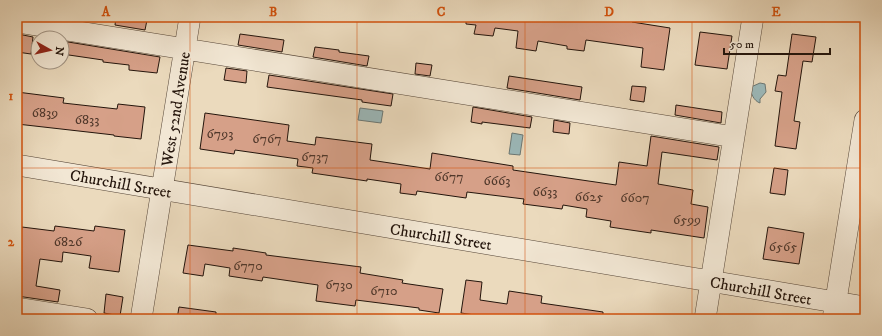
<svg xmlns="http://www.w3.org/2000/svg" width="882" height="336" font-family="'IM FELL DW Pica',serif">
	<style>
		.water { fill: #9bb8b9; stroke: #6b7774 }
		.building { fill: #d6a088; stroke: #24150c }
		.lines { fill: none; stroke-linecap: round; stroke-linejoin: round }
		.minor-casing { stroke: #564638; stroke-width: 22 }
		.minor { stroke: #f2e7d4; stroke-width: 21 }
		.grid { fill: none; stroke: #d4520c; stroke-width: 1; stroke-opacity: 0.55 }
		.labels { text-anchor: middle; stroke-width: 4; stroke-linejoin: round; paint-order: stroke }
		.number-label { font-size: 14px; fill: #50382b }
		.street-label { font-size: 16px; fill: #24150c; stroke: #f2e7d4 }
		.neatline { fill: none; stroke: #d4520c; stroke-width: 1.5 }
		.grid-label { font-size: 13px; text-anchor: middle; font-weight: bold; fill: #d4520c }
	</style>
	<rect width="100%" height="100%" fill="#ebdabd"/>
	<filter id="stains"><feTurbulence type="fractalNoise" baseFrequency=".005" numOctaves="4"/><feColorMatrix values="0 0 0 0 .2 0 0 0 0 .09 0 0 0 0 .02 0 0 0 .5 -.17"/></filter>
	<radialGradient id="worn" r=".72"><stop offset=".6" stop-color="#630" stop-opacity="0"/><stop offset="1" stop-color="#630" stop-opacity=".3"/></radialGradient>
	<path class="water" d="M760,83L765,84L766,92L760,99V103C754,101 750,93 751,87Z
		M360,108L383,111L381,123L358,120Z
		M512,133L523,135L520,155L509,154Z"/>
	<path class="building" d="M116,17L147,20L145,30L115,25Z
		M466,17H612L632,20V22L670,28L664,70L641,67L643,48L586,40L584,51L567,49V46L538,41L536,51L516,48L518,31L495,28L493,36L474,34L476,25L466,24Z
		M700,32L732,36L727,69L695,65Z
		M18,34L33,37L31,54L17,52Z
		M240,34L284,40L282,52L238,45Z
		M792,34L816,37L812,62L803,61L794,121L800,122L796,149L775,146L782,92L775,91L778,75L786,76Z
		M62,41L160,57L157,73L129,70V65L103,62V60L62,54Z
		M315,47L339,50V52L369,56L367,66L313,57Z
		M416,63L432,65L430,76L415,74Z
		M226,68L247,71L246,83L224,80Z
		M269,75L393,94L391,106L362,102V100L267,87Z
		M509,76L582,87L580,100L507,88Z
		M632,86L646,87L644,102L630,100Z
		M17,92L64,98L63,103L117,109L118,104L145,107L141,139L114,136V135L17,124Z
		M676,105L722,112L721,123L675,115Z
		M473,107L532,117L530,128L482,122V124L471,122Z
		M205,113L289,125L287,141L315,145L316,137L372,144L370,160L430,169L432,153L513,166V170L616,185L619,162L647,166L651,136L719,147L717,160L662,152L658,184L693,190L691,204L708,207L704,238L651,230V233L610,227L611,221L586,217L587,209L563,205L562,209L523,204L524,199L467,192L466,198L417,191L416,195L400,193L401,184L367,179V181L312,173L313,168L297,166L298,159L235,150L234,154L200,149Z
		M554,120L570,123L569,134L553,132Z
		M774,168L788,170L785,195L770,193Z
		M55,226L94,231L95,226L125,230L119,272L89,268L91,256L63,252L62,262L40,259L36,286L60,290L58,302L17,296V260L22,227L54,231Z
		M768,227L804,233L799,264L763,259Z
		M188,245L233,251V248L266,253V255L361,267L360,273L403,280L402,283L443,289L439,313L419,310V308L356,300L355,306L316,301L318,285L263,277L262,281L229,276L230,268L205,264L203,276L183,273Z
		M466,280L482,282L480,300L507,304L509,291L542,296L541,303L603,312V319H502L461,313Z
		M106,294L123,297L120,316L104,313Z
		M179,307L216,312V319H177Z"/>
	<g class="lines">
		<g class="minor-casing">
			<path id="minor" d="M17,22L734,137
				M17,165L865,307
				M17,308L87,319
				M141,319L190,17
				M705,319L753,17
				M833,319L865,120"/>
		</g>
		<use href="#minor" class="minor"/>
	</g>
	<path class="grid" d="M190,17V319M357,17V319M525,17V319M692,17V319M17,168H865"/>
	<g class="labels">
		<g class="number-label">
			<text x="45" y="117">6839</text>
			<text x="87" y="124">6833</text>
			<text x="220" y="138">6793</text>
			<text x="267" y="143">6767</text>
			<text x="315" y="161">6737</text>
			<text x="449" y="181">6677</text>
			<text x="497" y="185">6663</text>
			<text x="545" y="196">6633</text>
			<text x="589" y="201">6625</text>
			<text x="635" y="202">6607</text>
			<text x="687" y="224">6599</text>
			<text x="68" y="246">6826</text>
			<text x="783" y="251">6565</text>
			<text x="248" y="270">6770</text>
			<text x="339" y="289">6730</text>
			<text x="384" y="295">6710</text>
		</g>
		<g class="street-label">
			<text transform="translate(175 109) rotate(-81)" y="6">West 52nd Avenue</text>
			<text transform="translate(121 183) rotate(10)" y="6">Churchill Street</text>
			<text transform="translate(441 236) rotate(9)" y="6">Churchill Street</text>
			<text transform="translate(761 290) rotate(10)" y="6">Churchill Street</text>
		</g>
	</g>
	<rect width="882" height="336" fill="none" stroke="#ebdabd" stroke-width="44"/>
	<g transform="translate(50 50) rotate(98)"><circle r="19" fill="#f2e7d4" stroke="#a09384"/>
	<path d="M0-3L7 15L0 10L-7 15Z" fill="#8f2418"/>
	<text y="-6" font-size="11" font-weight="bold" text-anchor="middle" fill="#24150c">N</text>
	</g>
	<path d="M724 48v6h106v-6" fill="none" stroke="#24150c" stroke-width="2"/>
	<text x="730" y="48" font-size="12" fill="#24150c" stroke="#f2e7d4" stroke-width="3" paint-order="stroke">50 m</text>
	<rect x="22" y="22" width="838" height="292" class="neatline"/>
	<g class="grid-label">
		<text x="106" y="16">A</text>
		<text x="273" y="16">B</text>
		<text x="441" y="16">C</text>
		<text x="609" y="16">D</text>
		<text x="776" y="16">E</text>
		<text x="11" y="100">1</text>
		<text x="11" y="246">2</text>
	</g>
	<rect width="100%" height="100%" filter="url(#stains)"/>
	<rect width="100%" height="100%" fill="url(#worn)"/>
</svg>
